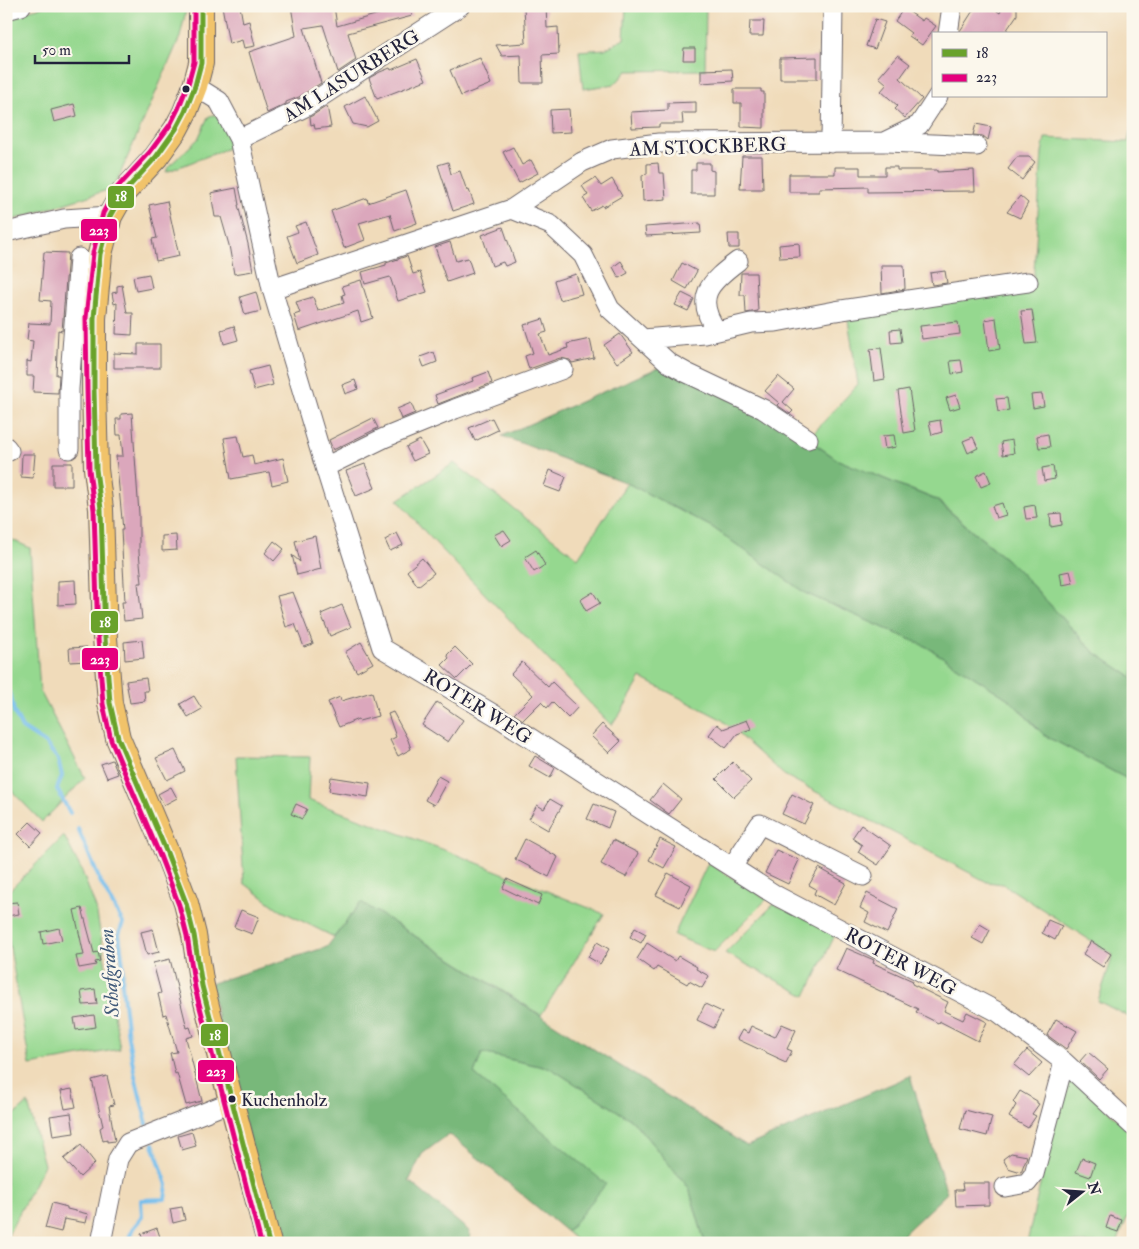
<svg xmlns="http://www.w3.org/2000/svg" width="1139" height="1249" font-family="'IM FELL Double Pica',serif">
	<style>
		.green { fill: #95d88f; stroke: #5c7d65 }
		.forest { fill: #78b87a; stroke: #4d6d5a }
		.lines { fill: none; stroke-linecap: round; stroke-linejoin: round }
		.stream { stroke: #75beed; stroke-width: 4 }
		.building { fill: #dba7bc }
		.minor-casing { stroke: #6a6367; stroke-width: 21 }
		.major-casing { stroke: #6a6367; stroke-width: 26 }
		.minor { stroke: #fff; stroke-width: 19 }
		.major { stroke: #f1c36a; stroke-width: 24 }
		.bus-1-casing { stroke: #fbf7ec; stroke-width: 9 }
		.bus-2-casing { stroke: #fbf7ec; stroke-width: 9 }
		.bus-1 { stroke: #69a22b; stroke-width: 5 }
		.bus-2 { stroke: #e5007d; stroke-width: 5 }
		.bus-dot { fill: #22223b; stroke: #fbf7ec; stroke-width: 2 }
		.labels { text-anchor: middle; stroke-width: 5; stroke-linejoin: round; paint-order: stroke }
		.bus-label { font-size: 18px; fill: #22223b; stroke: #fbf7ec; text-anchor: start }
		.street-label { font-size: 19px; fill: #22223b; stroke: #fbf7ec }
		.water-label { font-size: 20px; font-style: italic; fill: #3f5979; stroke: #fbf7ec }
		.line-badge { stroke: #fbf7ec; stroke-width: 2 }
		.badge-label { font-size: 14px; text-anchor: middle; font-weight: bold; fill: #fff }
	</style>
	<rect width="100%" height="100%" fill="#fbf7ec"/>
	<filter id="ink" filterUnits="userSpaceOnUse"><feTurbulence type="fractalNoise" baseFrequency=".02" numOctaves="2"/><feDisplacementMap in="SourceGraphic" scale="10" xChannelSelector="R" yChannelSelector="G"/><feConvolveMatrix kernelMatrix="1 2 1 2 8 2 1 2 1" color-interpolation-filters="sRGB"/></filter>
	<filter id="wash" filterUnits="userSpaceOnUse"><feTurbulence type="fractalNoise" baseFrequency=".0096" numOctaves="4" result="noise"/><feDisplacementMap in="SourceGraphic" scale="20" xChannelSelector="R" yChannelSelector="G"/><feGaussianBlur stdDeviation="1.12" result="paint"/><feColorMatrix in="noise" values="0 0 0 0 0 0 0 0 0 0 0 0 0 0 0 0 0 1.4 0 .05"/><feComposite in="paint" operator="in"/></filter>
	<g filter="url(#wash)">
		<rect width="100%" height="100%" fill="#f0dbba"/>
		<path class="green" d="M46,6H187L180,37L114,188L6,222V16Z
			M626,6H706L705,70L627,71L615,84L583,89L579,51L605,49L624,39Z
			M212,115H217L234,146L166,172L168,167L198,139L208,117Z
			M1133,120V678L1094,652L1015,567L937,500L838,460L808,439L858,384L847,313L1033,286L1042,153L1045,138L1128,142Z
			M454,463L578,558L627,483L712,527L805,593L927,647L1010,700L1044,735L1133,782V1019L1098,1001L1113,955L1003,884L987,882L784,775L721,719L641,678L620,714L611,725L427,534L398,500Z
			M6,537L30,548L40,691L85,778L42,822L6,785Z
			M236,756L310,757L308,800L450,852L604,914L541,1015L361,902L334,937L280,910L244,883Z
			M64,836L81,869L96,908L120,1049L30,1065L6,925V896L8,892Z
			M708,863L767,899L714,952L674,935Z
			M774,904L836,933L806,996L725,953Z
			M482,1053L552,1069L633,1121L689,1188L705,1243H580L567,1232L605,1184L474,1074Z
			M1065,1072L1133,1133V1203L1117,1243H1027Z
			M28,1103L44,1165L6,1239V1122Z"/>
		<path class="forest" d="M669,363L763,409L838,460L936,500L1015,567L1094,652L1133,678V782L1044,735L1010,700L927,647L805,593L712,527L627,483L502,436Z
			M361,902L747,1146L910,1076L947,1193L894,1243H705L689,1188L633,1121L552,1069L482,1053L474,1074L606,1184L567,1232L449,1134L422,1154L409,1181L469,1231L471,1243H276L209,984L327,947Z"/>
		<g class="lines">
			<path class="stream" d="M6,688L11,697L14,712L22,728L45,743L58,759L62,776L57,789L70,813
				M78,829L101,883L123,923L119,934L123,965L122,984L128,1037L135,1076L147,1124
				M127,1243L133,1228L142,1217L141,1200L165,1199L167,1185L153,1144"/>
		</g>
		<g id="blocks">
			<path class="building" d="M222,6H240L243,23L249,21L255,46L244,48L242,40L229,44Z
				M291,6H334L337,26L406,6H410L412,16L348,33L356,60L338,72L323,25L304,28L321,83L299,97L286,102V104L267,113L249,52L296,36Z
				M546,6L547,28L558,27L559,54L542,55L543,83H522L521,55L502,56L496,45L526,43L524,7Z
				M976,6H990L1000,13L1003,6H1013L1017,9V15L1004,34H959L960,31Z
				M904,8L922,21L924,18L936,26L922,45L909,36L911,33L895,21Z
				M875,19L885,22L875,49L866,46Z
				M750,21H764L763,36H749Z
				M684,48H695V60H683Z
				M898,55L910,64L900,78L922,99L905,118L895,109L898,106L881,91L887,84L879,77Z
				M817,57V79H780V58Z
				M480,58L491,84L461,96L450,70Z
				M417,59L426,80L377,99L369,78L380,72L390,68L391,70Z
				M732,69L733,81L701,83V70Z
				M734,89H761V92H764V128L741,127V103H734Z
				M365,96L378,121L367,127L353,124L345,107Z
				M696,102V113H682L683,124H659V127L632,128L631,112L668,110V103Z
				M74,104L77,116L54,122L51,110Z
				M327,106L331,127L315,129L314,124L311,125L310,117Z
				M569,109L571,132L551,133L550,110Z
				M976,124L991,127L988,140L983,136L973,135Z
				M513,147L522,165L531,160L538,173L519,183L503,152Z
				M742,156H762L763,189H740Z
				M1017,157H1029L1035,162L1022,180L1008,169Z
				M448,162L451,174L460,171L467,191L469,190L474,204L453,211L438,165Z
				M658,163L659,173H664L666,199L643,201L642,175L647,174V164Z
				M696,163H710V170L714,171V194H691V170H696Z
				M835,167H860V175H885V167H897V170H937V172L974,170L975,191L868,192V187L819,188V192H789V174H835Z
				M595,178L601,186L612,179L622,196L603,207L602,205L591,211L583,198L588,195L582,186Z
				M236,188L239,205H238L248,244L253,271L234,274L229,245L221,217H215L211,193Z
				M406,190L417,223L395,231L390,214L359,223L365,240L344,248L331,211L367,198L368,203Z
				M1020,196L1028,203L1020,218L1007,212Z
				M167,201L179,256L156,261L152,239L157,238L149,205Z
				M306,222L318,255L297,263L287,236L298,232L295,226Z
				M700,223L701,233L646,236L645,227Z
				M503,227L515,262L505,266L503,262L492,266L482,235Z
				M728,234H739V248H729Z
				M450,242L456,261L468,258L473,273L447,282L435,247Z
				M799,243L800,257L780,258L779,245Z
				M44,252L68,253L62,331L58,330L56,375H59L58,393L33,392L34,376H27V361L31,362L33,341L27,340L29,323L50,324L51,301L40,300Z
				M407,256L413,274L420,272L427,292L398,301L390,277L365,284L362,272L386,265V263Z
				M621,261L628,273L619,278L613,267Z
				M682,263L697,271L687,289L673,281Z
				M881,265H904L905,289L882,293Z
				M945,271L947,283L932,285L930,273Z
				M741,273H756L758,311L746,313L745,295H740Z
				M149,274L152,288L136,291L133,277Z
				M576,274L582,294L560,300L554,281Z
				M361,280L373,318L361,322L358,311L299,331L294,315L300,313L296,302L313,297L318,311L344,303L342,295L345,294L342,286Z
				M122,285L127,313H133L132,335L116,334L117,303L114,304L112,293L117,292V286Z
				M256,292L261,311L245,315L240,297Z
				M682,293L694,299L688,311L675,305Z
				M1032,310L1037,343L1026,344L1021,311Z
				M996,318L1000,349L989,351L985,320Z
				M543,319L547,332L540,334L548,355L568,348L567,344L590,339L594,358L572,363L570,360L560,358L529,369L525,356L533,353L524,325Z
				M958,322L960,334L922,339L920,326Z
				M234,326L238,340L224,344L221,330Z
				M900,329L902,342L891,343L890,330Z
				M620,334L633,352L617,363L604,345Z
				M138,344H160V368H114V353L138,354Z
				M881,348L885,379L874,381L870,349Z
				M434,352L437,362L424,367L420,357Z
				M961,360L963,372L952,374L950,361Z
				M268,366L273,385L254,390L249,371Z
				M488,372L492,383L438,404L435,395L473,381L472,378Z
				M778,376L794,389L783,402L793,411L790,414L777,405L779,403L765,391Z
				M355,380L358,389L345,394L342,385Z
				M909,389L915,431L904,433L898,391Z
				M1042,394L1044,406L1033,408L1031,395Z
				M956,395L960,407L950,410L946,398Z
				M1007,398L1009,410L998,412L996,399Z
				M411,403L415,413L401,419L397,409Z
				M132,413L139,514V552L142,583H138L142,619L124,621L122,602H125L121,530H123L116,456H123L121,435H117L116,419H121V414Z
				M373,418L378,428L333,450L329,440Z
				M492,418L498,430L475,441L469,428Z
				M940,420L942,432L932,435L929,422Z
				M1048,434L1050,447L1039,448L1037,436Z
				M894,435L896,447L885,449L883,436Z
				M238,436L243,457L252,455L254,465L283,458L288,481L272,485L269,472L231,479L224,438Z
				M973,437L978,448L968,453L963,441Z
				M420,440L428,454L413,461L406,447Z
				M1012,440L1014,453L1003,455L1001,442Z
				M22,454H35L33,478L21,477Z
				M53,463H72V486H53Z
				M365,464L375,488L356,496L346,471Z
				M1053,466L1055,479L1044,481L1042,468Z
				M550,470L566,477L560,492L544,486Z
				M986,471L991,483L981,487L976,476Z
				M1002,503L1006,515L996,518L992,506Z
				M1035,505L1037,518L1026,519L1024,507Z
				M1061,513L1062,525L1051,527L1050,514Z
				M504,530L511,540L501,546L494,535Z
				M397,533L403,545L390,551L385,540Z
				M176,535L177,550L162,551V536Z
				M315,536L321,569L297,575L292,555L300,562L295,541Z
				M274,541L284,549L274,561L265,553Z
				M536,550L545,565L534,572L525,557Z
				M422,558L434,573L418,586L407,571Z
				M1070,571L1073,583L1062,585L1060,573Z
				M75,580L76,604L58,605V581Z
				M293,592L313,644L304,647L295,624L286,627L277,596Z
				M593,592L600,603L586,611L580,600Z
				M342,605L351,627L330,636L321,614Z
				M142,640L144,658L125,660L124,642Z
				M361,642L373,663L357,672L345,652Z
				M87,647V661L70,662L69,648Z
				M455,647L472,664L457,679L442,665L449,658L447,655Z
				M522,662L548,687L552,682L578,707L568,718L552,702L547,708L541,702L523,720L514,714L533,695L511,674Z
				M146,678L148,691H144L145,701L130,703L126,681Z
				M372,692L378,716L359,721L358,719L339,727L328,702L340,697L341,701Z
				M194,696L202,709L188,717L180,704Z
				M437,702L463,720L448,742L422,725Z
				M393,712L408,740L411,749L398,756L390,740L396,737L388,714Z
				M747,720L751,729L737,734L726,748L709,735L717,724L723,729Z
				M602,724L621,741L609,753L591,736Z
				M175,750L185,771L167,780L156,758Z
				M535,756L555,768L550,778L529,766Z
				M112,760L118,774L107,778L101,764Z
				M733,762L751,781L734,797L716,779Z
				M438,776L447,781L434,805L425,800Z
				M331,777L370,783L368,797L329,791Z
				M663,784L681,799L669,814L650,800Z
				M171,787L177,798L164,805L158,794Z
				M792,794L814,805L804,824L782,814Z
				M550,799L562,806L548,830L529,819L537,805L544,809Z
				M296,804L307,809L302,819L291,814Z
				M594,804L614,812L608,828L587,819Z
				M30,822L42,833L30,846L18,834Z
				M861,825L891,846L878,865L858,852L862,845L852,838Z
				M525,839L558,857L549,877L515,859Z
				M660,839L676,847L664,868L649,860Z
				M613,840L638,853L626,877L601,864Z
				M776,850L799,860L788,884L765,873Z
				M819,868L846,883L834,905L814,894L816,889L809,885Z
				M668,873L691,885L680,907L656,895Z
				M507,879L542,895L538,905L503,888Z
				M867,893L898,909L887,933L865,922L869,913L860,908Z
				M17,902L19,914L7,916L6,903Z
				M82,908L94,953L98,952L100,961L95,962L96,965L79,968L76,956L84,955L74,910Z
				M241,910L259,917L252,934L234,927Z
				M1048,920L1062,926L1055,940L1042,933Z
				M980,924L990,930L983,944L972,938Z
				M59,928L62,940L43,944L41,932Z
				M635,928L646,934L641,943L630,937Z
				M153,929L159,952L147,955L141,932Z
				M1091,941L1111,954L1103,967L1083,954Z
				M597,942L609,949L600,964L588,957Z
				M647,943L675,961L678,956L697,967L696,969L709,976L702,988L689,981L687,984L657,967L654,971L637,959Z
				M846,948L874,960L873,963L913,981L912,984L948,1002L944,1011L963,1020L967,1012L987,1022L978,1041L939,1021L938,1023L916,1012L918,1009L836,970Z
				M170,959L187,1028L190,1027L193,1036L186,1038L202,1101L186,1105L177,1073L175,1074L170,1053L177,1052L166,1014L163,1015L158,994L161,993L153,963Z
				M95,989L97,1004L83,1005L81,991Z
				M705,1004L722,1012L714,1028L697,1020Z
				M94,1015L96,1027L76,1030L74,1018Z
				M1056,1019L1077,1031L1066,1049L1047,1035Z
				M782,1024L796,1030L787,1049L792,1051L786,1063L777,1059L778,1058L737,1039L742,1030L748,1033L751,1026L775,1037Z
				M1027,1050L1042,1063L1029,1077L1014,1065Z
				M1088,1052L1108,1069L1099,1079L1080,1061Z
				M107,1076L114,1105L109,1106L115,1141L107,1142V1140L103,1141L100,1128L103,1126L92,1080Z
				M72,1089L76,1107L65,1109L61,1091Z
				M1020,1091L1037,1101V1103L1039,1104L1032,1114L1036,1116L1028,1128L1009,1117L1016,1105L1013,1102Z
				M965,1110L992,1117L987,1136L960,1129Z
				M71,1113L74,1133L53,1136L50,1116Z
				M192,1132L196,1146L182,1150L178,1136Z
				M81,1145L95,1163L80,1177L64,1159Z
				M1011,1153L1027,1156L1021,1172L1008,1168L1003,1159Z
				M1082,1158L1095,1163L1090,1177L1076,1172Z
				M962,1183H989V1205L956,1206L955,1190H963Z
				M52,1203L67,1207V1209L88,1214L86,1223L64,1219L61,1232L45,1228Z
				M182,1207L185,1220L173,1223L170,1209Z
				M1110,1216L1122,1220L1118,1232L1106,1228Z
				M157,1228L162,1243H144L141,1234Z"/>
		</g>
	</g>
	<g filter="url(#ink)">
		<use href="#blocks" fill-opacity="0" stroke="#6a6367" stroke-width="1"/>
		<g class="lines">
			<g class="minor-casing">
				<path id="minor" d="M6,10L21,6
					M948,34L952,6
					M195,86L219,101L239,139L272,289L325,467L382,648L498,717L595,780L777,896L998,1012L1064,1062L1133,1126
					M239,139L305,107L460,6
					M888,142L977,146
					M831,143L833,6
					M512,209L551,225L583,255L610,309L669,363L687,373L763,409L808,439
					M6,232L64,219L110,216
					M272,289L512,209L582,162L612,149L659,143L884,142L919,125L938,96
					M717,331C693,297 710,282 738,261
					M643,339L705,334L751,323L776,322L835,311L1028,282
					M6,447L9,451
					M69,449V389L79,258
					M325,467L384,438L455,409L563,369
					M732,867L760,824L863,876
					M1005,1187L1027,1183L1034,1174L1064,1062
					M101,1243L118,1159L128,1143L231,1102"/>
			</g>
			<g class="major-casing">
				<path id="major" d="M201,6V63L195,86L185,112L176,129L156,157L123,193L110,216L100,254L94,318V389L96,469L101,509L105,638L110,703L118,738L167,853L186,903L194,935L202,986L223,1070L269,1243"/>
			</g>
			<use href="#minor" class="minor"/>
			<use href="#major" class="major"/>
			<g class="bus-1-casing">
				<path id="bus-1" d="M201,6V63L195,86L185,112L176,129L156,157L123,193L110,216L100,254L94,318V389L96,469L101,509L105,638L110,703L118,738L167,853L186,903L194,935L202,986L269,1243"/>
			</g>
			<g class="bus-2-casing">
				<path id="bus-2" d="M194,6V62L188,84L178,109L170,125L150,152L116,189L103,213L93,253L86,318L87,389L89,469L94,510L98,639L103,704L111,740L160,856L179,905L187,936L195,988L261,1243"/>
			</g>
			<use href="#bus-1" class="bus-1"/>
			<use href="#bus-2" class="bus-2"/>
		</g>
	</g>
	<g class="bus-dot">
		<circle cx="186" cy="89" r="4.5"/>
		<circle cx="232" cy="1099" r="4.5"/>
	</g>
	<g class="labels">
		<g class="bus-label">
			<text x="241" y="1106">Kuchenholz</text>
		</g>
		<g class="street-label">
			<text transform="translate(351 75) rotate(-32)" y="7">AM LASURBERG</text>
			<text transform="translate(708 146) rotate(-2)" y="7">AM STOCKBERG</text>
			<text transform="translate(478 706) rotate(32)" y="7">ROTER WEG</text>
			<text transform="translate(901 961) rotate(28)" y="7">ROTER WEG</text>
		</g>
		<g class="water-label">
			<text transform="translate(109 973) rotate(-94)" y="7">Schafgraben</text>
		</g>
	</g>
	<g class="line-badge">
		<rect x="107" y="185" width="28" height="24" rx="5" fill="#69a22b"/>
		<rect x="80" y="218" width="38" height="24" rx="5" fill="#e5007d"/>
		<rect x="90" y="610" width="29" height="24" rx="5" fill="#69a22b"/>
		<rect x="81" y="647" width="38" height="24" rx="5" fill="#e5007d"/>
		<rect x="200" y="1023" width="29" height="24" rx="5" fill="#69a22b"/>
		<rect x="197" y="1059" width="38" height="24" rx="5" fill="#e5007d"/>
	</g>
	<g class="badge-label">
		<text x="121" y="201">18</text>
		<text x="99" y="235">223</text>
		<text x="105" y="627">18</text>
		<text x="100" y="664">223</text>
		<text x="215" y="1040">18</text>
		<text x="216" y="1076">223</text>
	</g>
	<rect width="1139" height="1249" fill="none" stroke="#fbf7ec" stroke-width="25"/>
	<rect x="932" y="32" width="175" height="65" fill="#fbf7ec" stroke="#a4a2a5"/>
	<rect x="942" y="49" width="25" height="8" fill="#69a22b" stroke="#a4a2a5"/>
	<text x="976" y="58" font-size="15" fill="#22223b">18</text>
	<rect x="942" y="74" width="25" height="8" fill="#e5007d" stroke="#a4a2a5"/>
	<text x="976" y="82" font-size="15" fill="#22223b">223</text>
	<g transform="translate(1082 1192) rotate(73)" stroke="#fbf7ec" stroke-width="4" paint-order="stroke">
	<path d="M0-4L9 19L0 12L-9 19Z" fill="#22223b"/>
	<text y="-8" font-size="14" font-weight="bold" text-anchor="middle" fill="#22223b">N</text>
	</g>
	<path d="M35 55v8h94v-8" fill="none" stroke="#22223b" stroke-width="2.5"/>
	<text x="42" y="55" font-size="15" fill="#22223b" stroke="#fbf7ec" stroke-width="4" paint-order="stroke">50 m</text>
</svg>
